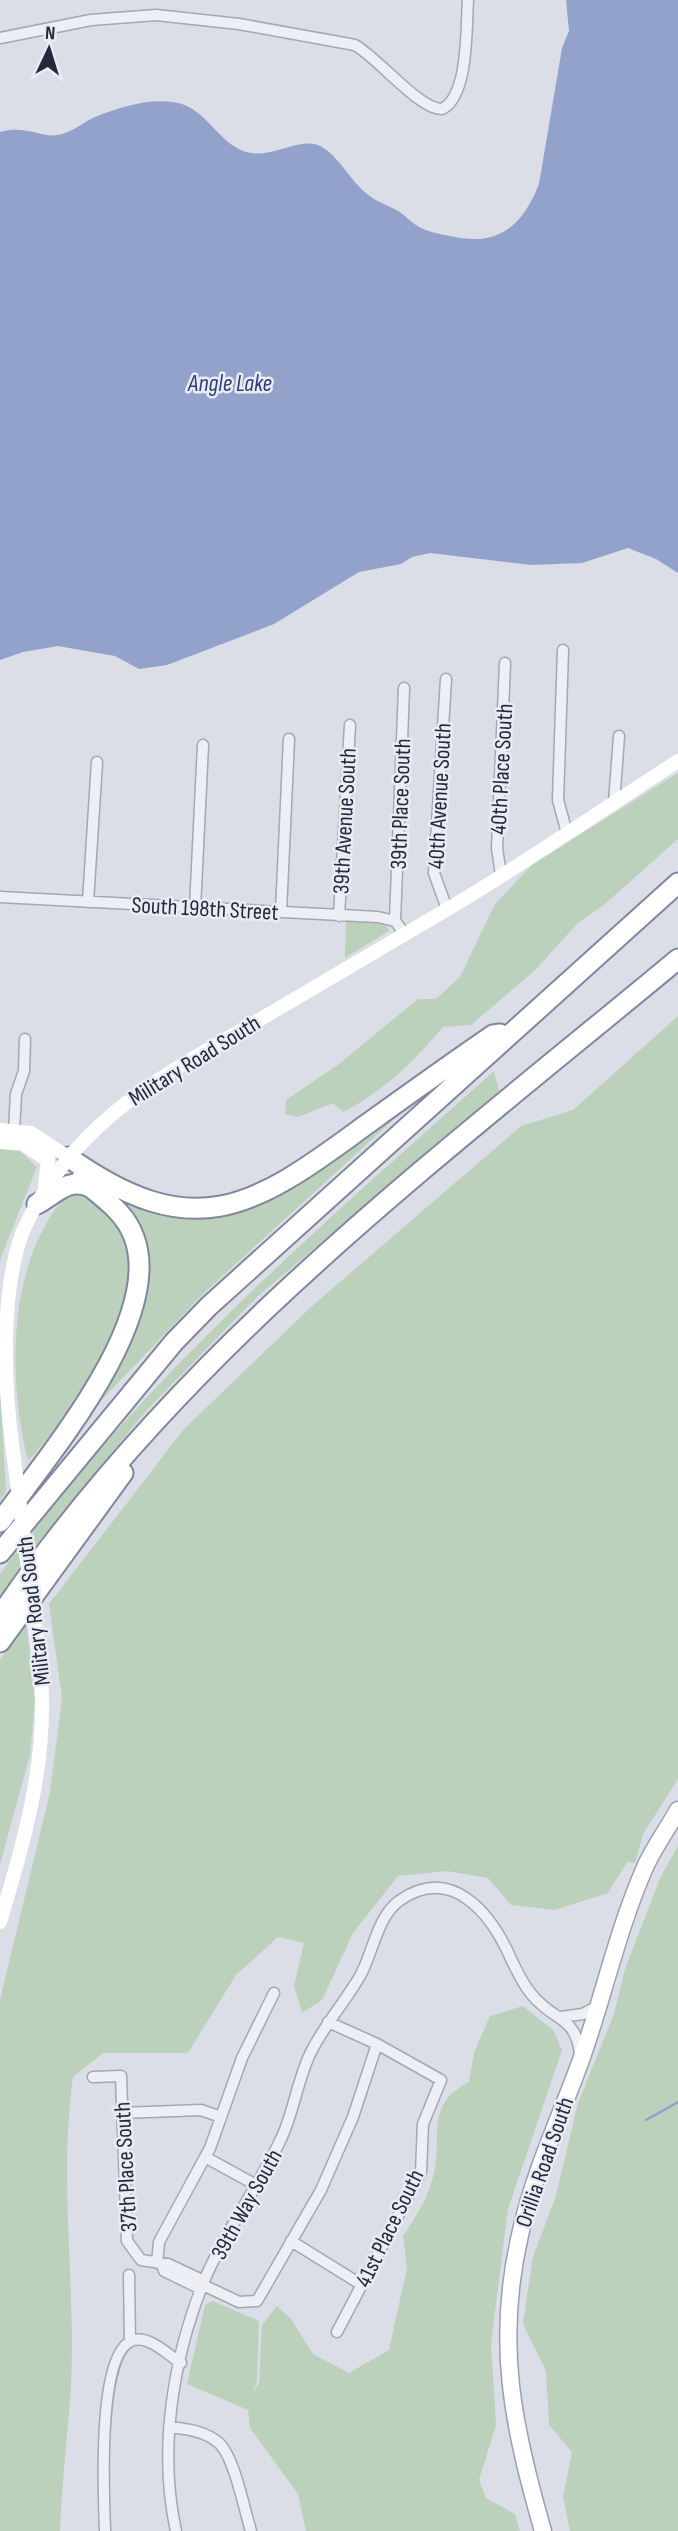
<svg xmlns="http://www.w3.org/2000/svg" width="678" height="2531" font-family="'Sofia Sans Condensed',sans-serif">
	<style>
		.green { fill: #bcd1bb }
		.water { fill: #93a2ca }
		.lines { fill: none; stroke-linecap: round; stroke-linejoin: round }
		.stream { stroke: #93a2ca; stroke-width: 2.5 }
		.street-casing { stroke: #a4a7b4; stroke-width: 13 }
		.primary-casing { stroke: #9a9fb3; stroke-width: 19 }
		.highway-casing { stroke: #81879e; stroke-width: 23 }
		.street { stroke: #eeeff5; stroke-width: 10 }
		.secondary { stroke: #fff; stroke-width: 14 }
		.primary { stroke: #fff; stroke-width: 16 }
		.highway { stroke: #fff; stroke-width: 19 }
		.secondary-bridge { stroke: #fff; stroke-width: 14 }
		.labels { text-anchor: middle; stroke-width: 5; stroke-linejoin: round; paint-order: stroke }
		.street-label { font-size: 23px; fill: #24283d; stroke: #eaecf4 }
		.water-label { font-size: 24px; font-style: italic; fill: #2c3d73; stroke: #eaecf4 }
	</style>
	<rect width="100%" height="100%" fill="#dbdde7"/>
	<path class="green" d="M678,773V839L605,904L578,923L535,970L471,1025L443,1027C415,1060 382,1093 343,1112L333,1103L298,1117L285,1114L286,1100L339,1064L418,999H436L460,977L495,904L533,864Z
		M346,921L386,924L389,931L345,958Z
		M678,1016V1779L643,1834L635,1863L627,1862L608,1893L555,1910L511,1905L488,1878L447,1871L398,1876L353,1933L322,2000L302,2013L294,1986L304,1943L278,1937L236,1975L188,2053H103L73,2077C61,2165 71,2251 72,2339C73,2403 62,2467 60,2531H0V2000L50,1792L62,1698L49,1604L184,1429L311,1307L521,1126L573,1110Z
		M494,1071L499,1091L257,1297L146,1411L35,1547L33,1531C166,1358 332,1216 494,1071Z
		M426,1090L204,1293L68,1435L144,1295L147,1257L129,1211L130,1206L168,1216L214,1217L266,1201Z
		M0,1148L19,1150L37,1167L0,1260Z
		M82,1191C100,1206 120,1220 127,1243C144,1311 72,1415 28,1461C7,1377 7,1259 69,1192Z
		M0,1383L6,1491L0,1501Z
		M18,1549L21,1566L0,1595V1574Z
		M26,1620L35,1700L30,1755L0,1864V1660Z
		M678,1846V2531H570L563,2497L572,2452L549,2425L546,2371L523,2324L533,2256L555,2199L578,2103L614,2014L625,1969L661,1876Z
		M523,2006L553,2030L562,2050L508,2209L491,2344L496,2425L479,2480L486,2498L515,2514L520,2531H306L298,2494L250,2428L248,2410L187,2384L205,2305L213,2301L259,2321L257,2381L253,2394L259,2382L262,2325L277,2306L291,2319L313,2354L349,2373L389,2350L407,2268L403,2236C417,2215 428,2198 434,2173C443,2135 424,2105 469,2082L474,2053L490,2016Z"/>
	<path class="water" d="M566,0H678V573L656,559L628,548L582,563L531,565L430,553L412,557L401,564L359,572L274,624L167,665L139,669L115,656L58,646L23,652L0,660V132C27,124 44,140 62,134C74,131 84,122 95,117C120,107 151,97 178,103C208,109 220,148 251,153C274,157 304,135 322,147C340,158 350,180 366,193C374,201 388,205 398,211C406,216 412,223 419,227C428,232 440,234 450,236C496,247 522,228 539,184L562,48L569,31Z"/>
	<g class="lines">
		<path class="stream" d="M646,2120L678,2102"/>
		<g class="street-casing">
			<path id="street" d="M0,38L91,20L156,15L239,24L355,45C378,58 420,110 442,109C469,96 466,27 468,0
				M563,650L558,800L567,833
				M446,679L434,873L447,909
				M614,803L619,736
				M501,875L497,848L505,663
				M0,897L378,917L395,921L404,933
				M88,902L97,762
				M195,908L203,745
				M281,912L289,739
				M339,916L350,725
				M395,921L404,688
				M14,1131L16,1094L24,1071L25,1039
				M561,2017L583,2014L596,2007
				M328,2022L377,2044L441,2080L423,2124L421,2172L337,2332
				M93,2077L121,2076L127,2241L141,2260L168,2264L204,2281
				M122,2113L201,2110L221,2117
				M205,2157L256,2185
				M291,2241L362,2285
				M157,2263L159,2242L210,2148L242,2058L274,1993
				M162,2264L164,2271L201,2289
				M129,2275L130,2341
				M203,2285L239,2302L257,2301L321,2190L353,2117L377,2044
				M169,2427C187,2429 206,2431 220,2444C235,2460 244,2509 251,2531
				M105,2531C104,2499 96,2349 134,2340C150,2336 168,2355 181,2363
				M176,2531C158,2450 173,2358 204,2281C224,2233 257,2189 280,2141C294,2113 297,2080 311,2052C325,2024 345,2002 360,1976C373,1953 377,1917 399,1901C452,1863 492,1915 511,1959C519,1975 526,1991 540,2003C560,2022 576,2020 580,2054"/>
		</g>
		<g class="primary-casing">
			<path id="primary" d="M543,2531C513,2427 495,2343 520,2235C533,2174 560,2118 581,2060C604,1995 618,1928 646,1865C655,1846 668,1828 678,1810"/>
		</g>
		<g class="highway-casing">
			<path id="highway" d="M68,1157C193,1245 251,1210 363,1127C406,1096 449,1065 493,1035L500,1034
				M37,1204C56,1194 68,1177 90,1187
				M0,1522C47,1457 165,1320 134,1237C124,1210 102,1198 81,1179
				M0,1553L174,1342L209,1306L678,883
				M0,1616C178,1352 436,1160 678,959
				M0,1642L123,1473"/>
		</g>
		<use href="#street" class="street"/>
		<path class="secondary" d="M0,1130L31,1133L68,1157
			M0,1142L23,1144L48,1160L45,1186
			M13,1451C4,1387 0,1291 23,1231C72,1122 162,1076 259,1020C322,983 384,946 446,910C525,863 601,811 678,761
			M0,1922C27,1831 51,1750 39,1655"/>
		<use href="#primary" class="primary"/>
		<use href="#highway" class="highway"/>
		<path class="secondary-bridge" d="M13,1451L39,1655"/>
	</g>
	<g class="labels">
		<g class="street-label">
			<text transform="translate(501 769) rotate(-87)" y="8">40th Place South</text>
			<text transform="translate(439 796) rotate(-87)" y="8">40th Avenue South</text>
			<text transform="translate(400 804) rotate(-88)" y="8">39th Place South</text>
			<text transform="translate(344 821) rotate(-87)" y="8">39th Avenue South</text>
			<text transform="translate(205 908) rotate(3)" y="8">South 198th Street</text>
			<text transform="translate(194 1060) rotate(-32)" y="8">Military Road South</text>
			<text transform="translate(33 1611) rotate(-97)" y="8">Military Road South</text>
			<text transform="translate(544 2162) rotate(-71)" y="8">Orillia Road South</text>
			<text transform="translate(125 2167) rotate(-93)" y="8">37th Place South</text>
			<text transform="translate(246 2204) rotate(-61)" y="8">39th Way South</text>
			<text transform="translate(389 2228) rotate(-64)" y="8">41st Place South</text>
		</g>
		<g class="water-label">
			<text x="230" y="391">Angle Lake</text>
		</g>
	</g>
	<g transform="translate(49 49) rotate(4)" stroke="#eaecf4" stroke-width="5" paint-order="stroke">
	<path d="M0-5L12 26L0 18L-12 26Z" fill="#24283d"/>
	<text y="-10" font-size="19" font-weight="bold" text-anchor="middle" fill="#24283d">N</text>
	</g>
</svg>
